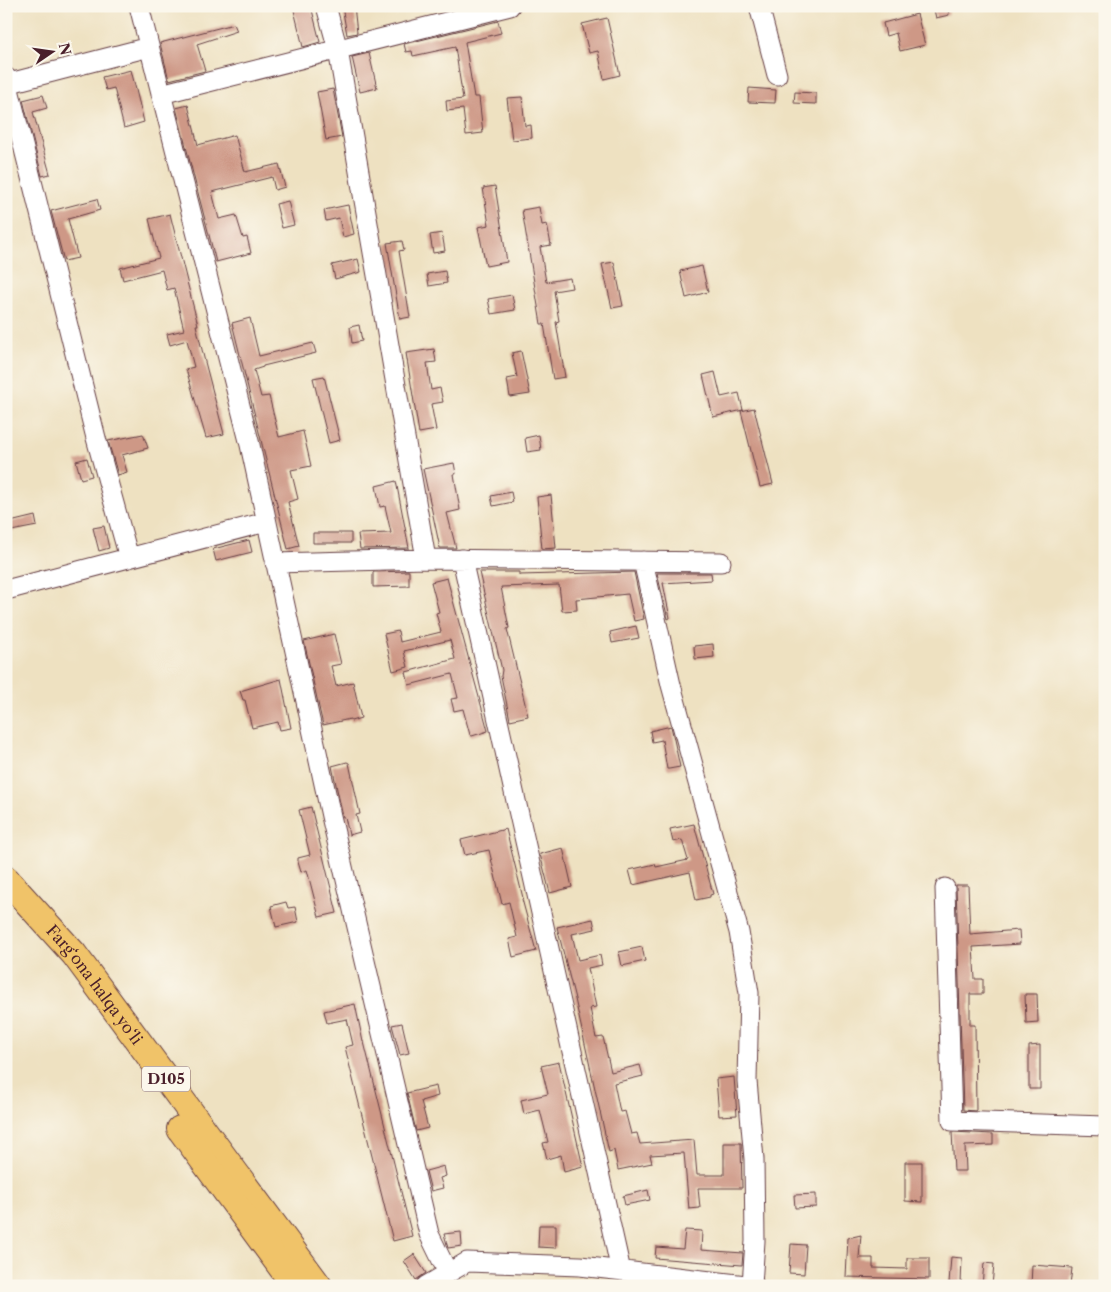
<svg xmlns="http://www.w3.org/2000/svg" width="1111" height="1292" font-family="'Libre Caslon Text',serif">
	<style>
		.building { fill: #ce9886 }
		.lines { fill: none; stroke-linecap: round; stroke-linejoin: round }
		.minor-casing { stroke: #633c42; stroke-width: 21 }
		.highway-casing { stroke: #633c42; stroke-width: 28 }
		.minor { stroke: #fff; stroke-width: 19 }
		.highway { stroke: #f0c369; stroke-width: 26 }
		.labels { text-anchor: middle; stroke-width: 4; stroke-linejoin: round; paint-order: stroke }
		.shield { fill: #fbf7ec; stroke: #7f6065; stroke-width: 1 }
		.shield-label { font-size: 15px; font-weight: bold; fill: #4a1f2b }
		.street-label { font-size: 16px; fill: #4a1f2b; stroke: #fbf7ec }
	</style>
	<rect width="100%" height="100%" fill="#fbf7ec"/>
	<filter id="ink" filterUnits="userSpaceOnUse"><feTurbulence type="fractalNoise" baseFrequency=".02" numOctaves="2"/><feDisplacementMap in="SourceGraphic" scale="10" xChannelSelector="R" yChannelSelector="G"/><feConvolveMatrix kernelMatrix="1 2 1 2 8 2 1 2 1" color-interpolation-filters="sRGB"/></filter>
	<filter id="wash" filterUnits="userSpaceOnUse"><feTurbulence type="fractalNoise" baseFrequency=".0096" numOctaves="4" result="noise"/><feDisplacementMap in="SourceGraphic" scale="20" xChannelSelector="R" yChannelSelector="G"/><feGaussianBlur stdDeviation="1.12" result="paint"/><feColorMatrix in="noise" values="0 0 0 0 0 0 0 0 0 0 0 0 0 0 0 0 0 1.4 0 .05"/><feComposite in="paint" operator="in"/></filter>
	<g filter="url(#wash)">
		<rect width="100%" height="100%" fill="#eee1c1"/>
		<g id="blocks">
			<path class="building" d="M293,6H311L320,42L303,47Z
				M342,6H354L357,33L347,35Z
				M933,6H947L949,15L936,18Z
				M917,14L925,45L900,51L896,33L886,36L883,23Z
				M607,18L620,75L604,79L598,51L589,53L582,24Z
				M498,21L501,33L465,42L474,97H479L483,133L466,135L463,109L447,111L446,101L463,99L455,47L413,56L412,51L406,52L404,44Z
				M234,24L237,31L197,44L205,71L169,80L160,43Z
				M369,53L377,88L360,92L352,57Z
				M131,70L144,122L124,128L114,88L106,90L102,77Z
				M749,88L776,90L775,103L748,102Z
				M333,89L342,137L326,140L317,92Z
				M795,92L816,93V104L794,103Z
				M43,95L47,108L33,112L50,174L42,176L23,100Z
				M522,97L525,126L531,125L532,138L512,140L507,98Z
				M188,105L198,145L235,135L245,172L279,164L285,187L275,190L272,177L212,192L219,219L236,215L243,238L247,237L251,253L216,262L176,108Z
				M495,186L507,262L486,266L478,227L489,225L483,188Z
				M97,199L100,210L68,219L78,258L64,261L51,211Z
				M288,201L294,225L282,228L276,204Z
				M348,205L354,234L343,237L339,218L326,221L324,210Z
				M539,207L542,225L547,224L551,245L540,247L546,282L570,278L572,288L554,291L559,321L556,322L565,377L553,379L544,324H541L522,210Z
				M170,214L198,325H196L205,362L224,434L206,438L186,369L194,367L187,340L170,345L167,334L184,330L174,288L167,290L162,270L123,280L120,268L159,258L149,219Z
				M442,233L445,251L433,253L430,235Z
				M402,241L404,250L399,251L410,317L400,319L387,243Z
				M358,259L361,272L335,279L332,265Z
				M614,262L623,306L612,308L602,264Z
				M702,266L708,292L686,298L680,271Z
				M445,271L447,283L429,286L427,274Z
				M512,295L515,310L491,314L488,299Z
				M250,318L259,356L313,343L316,353L263,366V367L254,370L261,397L269,396L279,437L303,431L311,466L291,470L298,499L288,502L299,546L288,549L232,323Z
				M359,325L362,341L352,343L350,327Z
				M434,349L436,362L427,363L431,390L440,388L443,402L431,404L436,430L419,433L406,353Z
				M521,351L530,394L510,397L507,379L517,377L512,353Z
				M715,372L721,397L739,393L743,410L713,417L703,375Z
				M324,376L340,440L329,443L313,378Z
				M754,408L773,484L760,487L741,411Z
				M143,434L148,448L122,455L127,472L118,475L108,441Z
				M539,435L541,450L527,452L525,438Z
				M87,458L92,476L81,479L76,461Z
				M454,463L456,474H454L460,510L447,513L456,548H440L423,469Z
				M396,481L409,548L360,549L358,534L391,533L385,506L380,507L376,486Z
				M511,492L513,502L493,506L491,496Z
				M551,495L556,548L542,549L537,497Z
				M35,516L37,526L6,532V523Z
				M104,526L109,548L99,551L93,528Z
				M313,533H351V543H313Z
				M249,540L252,552L216,561L213,549Z
				M409,571V586L373,587V572Z
				M479,572H519V575L634,572L644,619L634,621L628,594L576,599L577,610L562,611L559,585L501,587L509,628L507,629L528,716L510,720L501,676L502,670Z
				M657,573H711L712,580L663,583L670,618L668,619Z
				M447,578L488,731L472,736L470,735L463,709L454,711L451,699L458,698L452,674L409,685L406,672L455,659L450,640L404,651L408,667L393,671L384,634L398,631L400,642L441,632L436,613L439,612L431,582Z
				M636,626L639,638L612,643L610,632Z
				M334,634L341,664L331,666L336,686L353,682L361,718L351,721L350,719L323,725L304,641Z
				M713,644L714,657L695,659L694,646Z
				M281,679L291,728L280,730L278,722L252,728L245,700H243L240,691Z
				M671,726L680,767L669,769H667L662,740L652,742L650,731Z
				M347,762L349,763L360,814L356,815L360,832L349,835L345,817H343L332,766Z
				M311,807L337,913L319,917L307,870L301,872L298,862V858L310,855L299,810Z
				M694,824L713,894L710,895V897L696,900L690,872L633,885L629,870L655,864L656,867L688,860L682,840L673,842L670,829Z
				M506,829L523,898L522,899L536,951L513,957L509,939L517,937L509,902L502,904L489,850L465,855L461,840Z
				M563,848L572,887L550,893L540,854Z
				M956,885H968L970,934L1019,930L1020,944L973,947L975,979H983V994H970V1025H975L976,1111L963,1110Z
				M286,902L288,908L295,907L298,922L276,927L271,906Z
				M593,919L595,929L572,934L578,960L600,955L602,965L588,968L596,1007L590,1008L596,1038L603,1037L611,1072L640,1065L643,1076L614,1083L620,1112L625,1111L631,1134L637,1133L640,1144L694,1140L697,1175H724V1143H741L742,1188H698L700,1208L689,1209L684,1153L650,1155L652,1163L618,1170L614,1150L609,1152L575,999L557,927Z
				M642,947L645,961L622,966L619,952Z
				M1025,994H1037L1038,1022L1026,1023Z
				M355,1004L363,1042H364L412,1236L393,1241L345,1047L353,1045L347,1019L327,1023L324,1011Z
				M402,1023L409,1053L400,1055L392,1025Z
				M1040,1045V1089H1029V1046Z
				M559,1062L583,1167L564,1172L561,1155L547,1159L543,1143L548,1142L540,1110L524,1114L521,1100L548,1094L541,1066Z
				M734,1077L737,1115L719,1116L716,1079Z
				M436,1086L438,1096L421,1101L428,1128L416,1131L407,1093Z
				M952,1132L993,1134V1145L965,1146L966,1171H954Z
				M905,1162H922V1202L905,1201Z
				M444,1166L446,1176L440,1178L443,1188L431,1191L426,1171Z
				M648,1190L650,1200L625,1205L623,1196Z
				M816,1194V1207L795,1208L794,1195Z
				M539,1225H556V1248L538,1247Z
				M685,1230L702,1231L701,1250L743,1253L742,1265L655,1258L656,1247L683,1249Z
				M461,1232L462,1246L448,1248L444,1234Z
				M861,1235L859,1258H873V1268L907,1269V1258H929V1279L846,1277L848,1238Z
				M791,1244L806,1245L804,1274L789,1273Z
				M414,1254L426,1273L416,1280L404,1261Z
				M951,1257L962,1258L961,1284L949,1283Z
				M984,1263L994,1264L992,1286H982Z
				M1032,1265L1072,1268L1070,1286H1031Z"/>
		</g>
	</g>
	<g filter="url(#ink)">
		<use href="#blocks" fill-opacity="0" stroke="#633c42" stroke-width="1"/>
		<g class="lines">
			<g class="minor-casing">
				<path id="minor" d="M139,6L250,445L331,816L429,1234L448,1273
					M326,6L338,50L426,559
					M759,6L777,75
					M6,77L96,438L129,558
					M6,84L149,47
					M161,94L510,6
					M462,559L621,1271
					M643,561L671,685L739,932L749,993L747,1081L754,1159L755,1241L752,1285
					M275,563L426,559L721,562
					M6,590L266,522
					M945,888L952,1121L1105,1126
					M426,1286L467,1262L580,1266L755,1286"/>
			</g>
			<g class="highway-casing">
				<g id="highway">
					<path id="s1" d="M6,879L74,954L319,1286"/>
					<path d="M180,1129L295,1286"/>
				</g>
			</g>
			<use href="#minor" class="minor"/>
			<use href="#highway" class="highway"/>
		</g>
	</g>
	<g class="labels">
		<rect class="shield" x="142" y="1066.5" width="48" height="25" rx="4"/>
		<g class="shield-label">
			<text x="166" y="1084">D105</text>
		</g>
		<g class="street-label">
			<text dy="6" stroke="none"><textPath href="#s1" startOffset="138">Farg‘ona halqa yo‘li</textPath></text>
		</g>
	</g>
	<rect width="1111" height="1292" fill="none" stroke="#fbf7ec" stroke-width="25"/>
	<g transform="translate(52 52) rotate(77)" stroke="#fbf7ec" stroke-width="4" paint-order="stroke">
	<path d="M0-4L9 19L0 12L-9 19Z" fill="#4a1f2b"/>
	<text y="-8" font-size="14" font-weight="bold" text-anchor="middle" fill="#4a1f2b">N</text>
	</g>
</svg>
